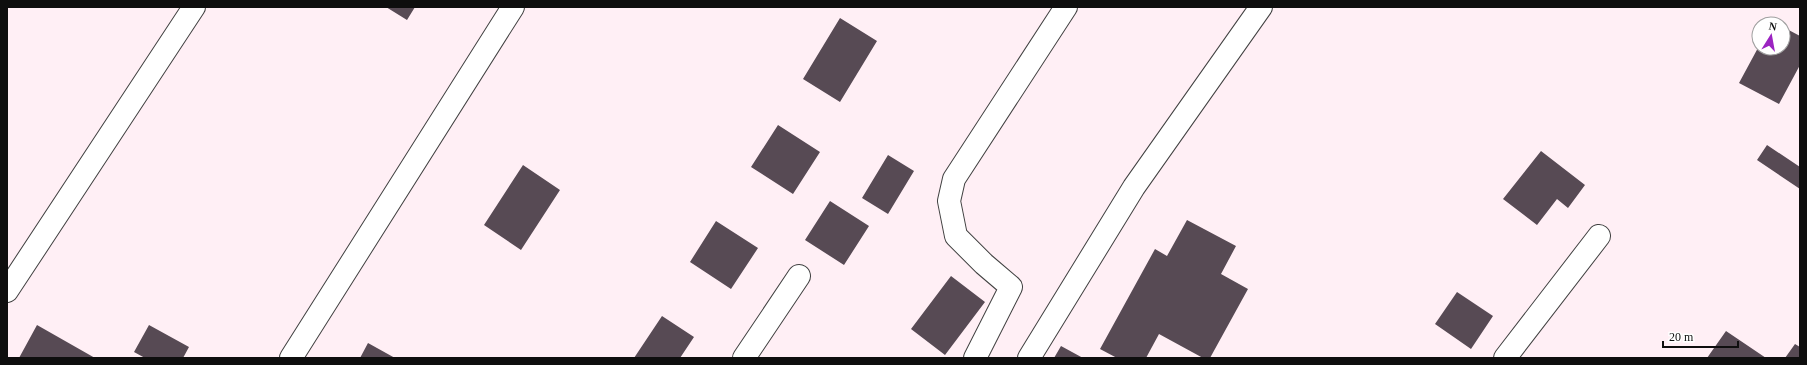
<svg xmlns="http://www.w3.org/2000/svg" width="1807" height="365" font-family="'Times New Roman',serif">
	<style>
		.building { fill: #574a54 }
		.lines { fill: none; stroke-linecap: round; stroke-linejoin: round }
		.minor-casing { stroke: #414141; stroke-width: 24 }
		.minor { stroke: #fff; stroke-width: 22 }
	</style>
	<rect width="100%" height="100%" fill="#ffeff5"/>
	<path class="building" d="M386,7H415L407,20Z
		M840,18L877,41L840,102L803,79Z
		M1783,27L1800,36V65L1779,104L1739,83L1759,46V48H1783Z
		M778,125L820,152L793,194L751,167Z
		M1767,145L1800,167V189L1757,160Z
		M1541,151L1585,185L1568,208L1557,199L1537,225L1503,199Z
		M888,155L914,171L888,214L862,198Z
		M523,165L560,190L521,250L484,225Z
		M830,201L869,226L844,265L805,240Z
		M1187,220L1236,246L1221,274L1248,289L1210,358H1203L1159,334L1146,358H1117L1100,349L1155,249L1167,256Z
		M716,221L758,248L731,289L690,262Z
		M951,276L985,302L945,355L911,329Z
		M1457,292L1493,316L1471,349L1435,324Z
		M662,316L694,337L680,358H634Z
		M37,325L95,358H19Z
		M149,325L189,347L183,358H145L134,352Z
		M1726,331L1766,358H1707Z
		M368,343L395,358H360Z
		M1795,344L1800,347V358H1785Z
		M1061,346L1083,358H1054Z"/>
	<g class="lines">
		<g class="minor-casing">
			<path id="minor" d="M7,291L194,7
				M291,358L513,7
				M744,358L799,276
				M975,358L1011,287L984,264L956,236L949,201L954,179L1066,7
				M1029,358L1134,187L1261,7
				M1505,358L1599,236"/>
		</g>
		<use href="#minor" class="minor"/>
	</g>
	<rect width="1807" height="365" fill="none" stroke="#0e0e0e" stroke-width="16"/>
	<g transform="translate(1771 36) rotate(11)"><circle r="19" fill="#ffffff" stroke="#9f9f9f"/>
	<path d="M0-3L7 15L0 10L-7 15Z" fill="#9b23c1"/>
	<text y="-6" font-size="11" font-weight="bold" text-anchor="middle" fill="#0e0e0e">N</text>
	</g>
	<path d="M1663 341v6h75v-6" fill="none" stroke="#0e0e0e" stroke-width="2"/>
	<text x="1669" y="341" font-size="12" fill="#0e0e0e" stroke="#ffffff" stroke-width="3" paint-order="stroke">20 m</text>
</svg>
